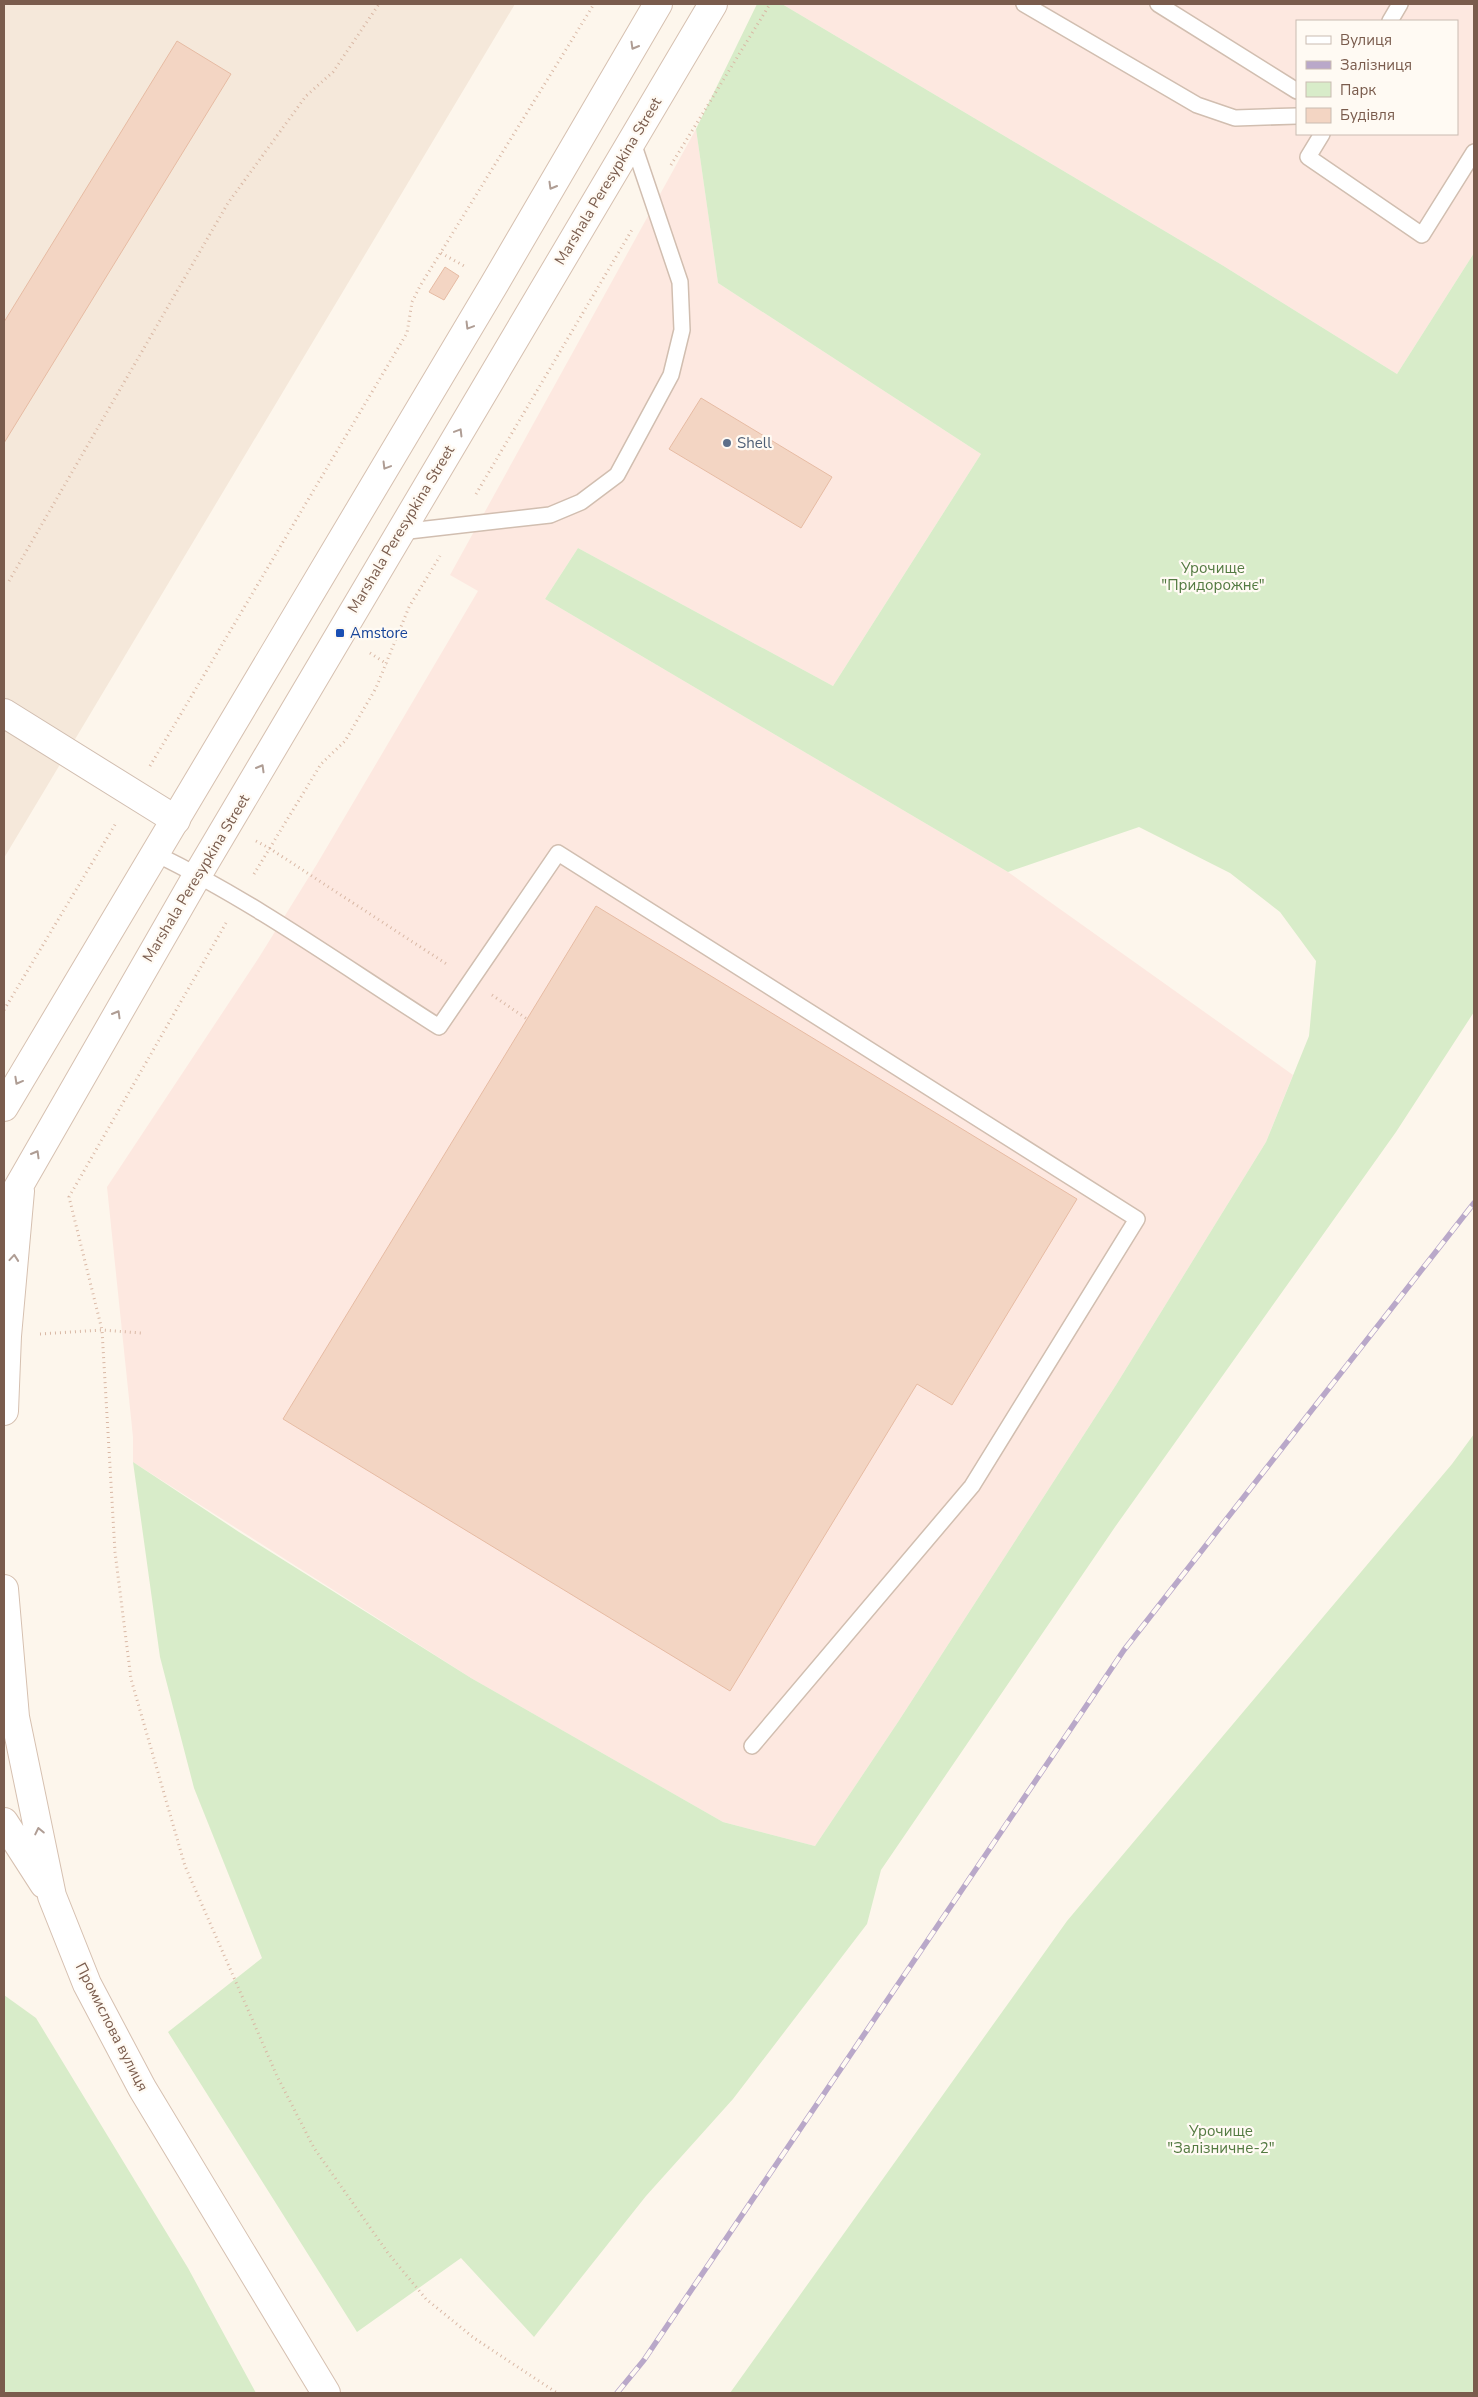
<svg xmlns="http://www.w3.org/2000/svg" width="1478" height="2397" font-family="'Nunito Sans',sans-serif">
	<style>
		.residential { fill: #f5e8da }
		.commercial { fill: #fde8e0; fill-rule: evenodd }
		.green { fill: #d8ecc9 }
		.building { fill: #f3d5c3; stroke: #e6bba3 }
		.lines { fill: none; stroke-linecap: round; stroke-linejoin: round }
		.service-casing { stroke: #d1beb0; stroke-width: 18 }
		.minor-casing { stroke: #d1beb0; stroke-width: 30 }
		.secondary-casing { stroke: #d6c0b0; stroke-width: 30 }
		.path { stroke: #d9b8a5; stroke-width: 3; stroke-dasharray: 1 4; stroke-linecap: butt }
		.service { stroke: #fff; stroke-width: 15 }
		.minor { stroke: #fff; stroke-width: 28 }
		.secondary { stroke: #fff; stroke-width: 28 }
		.rail-casing { stroke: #b9a8c9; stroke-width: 5.5 }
		.rail { stroke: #fffaf3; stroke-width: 4; stroke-dasharray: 11; stroke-linecap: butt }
		.oneway { stroke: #af9d94 }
		.service-dot { fill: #5c6f8a; stroke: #fffaf3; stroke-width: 2 }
		.transit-dot { fill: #1a4fb4; stroke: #fffaf3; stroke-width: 2 }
		.labels { text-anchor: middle; stroke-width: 4.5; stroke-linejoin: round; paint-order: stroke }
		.street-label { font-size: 15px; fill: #7a5c4d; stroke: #fffaf3 }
		.service-label { font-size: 15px; fill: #4e5e75; stroke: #fffaf3; text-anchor: start }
		.park-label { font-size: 15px; fill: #537a41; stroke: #fffaf3 }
		.transit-label { font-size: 15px; fill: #164399; stroke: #fffaf3; text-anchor: start }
	</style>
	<rect width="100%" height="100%" fill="#fdf6ec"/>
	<path class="residential" d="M4,4H515L4,858Z"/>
	<path class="commercial" d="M782,4H1474V253L1397,374L1222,265ZM1297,21H1457V134H1297Z
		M696,129L718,283L981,454L833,686L578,548L545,599L1008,872L1293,1075L1266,1142L1116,1385L898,1722L815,1846L723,1822L471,1678L133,1462V1437L107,1187L258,959L317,864L478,591L450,575Z"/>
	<path class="green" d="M757,4H782L1222,265L1397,374L1474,253V1012L1396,1132L1115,1527L881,1870L867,1924L733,2099L646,2196L534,2337L461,2258L357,2332L168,2032L262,1958L194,1788L160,1657L133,1462L239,1532L471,1678L723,1822L815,1846L898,1722L1116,1385L1266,1142L1309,1036L1316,961L1280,912L1230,873L1139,827L1008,872L545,599L578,548L833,686L981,454L718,283L696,129Z
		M1474,1434V2393H730L1067,1921L1452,1464Z
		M4,1995L36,2018L188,2268L256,2393H4Z"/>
	<path class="building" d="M177,41L231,74L4,443V322Z
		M445,267L459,276L444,300L429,292Z
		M701,398L832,477L801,528L669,449Z
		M596,906L1077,1199L952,1405L917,1384L730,1691L283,1419Z"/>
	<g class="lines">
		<g class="service-casing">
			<path id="service" d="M1024,4L1197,105L1235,118L1297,116
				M1158,4L1297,91
				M1390,21L1400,4
				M1322,134L1308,157L1422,235L1474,152
				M400,532L550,515L581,502L617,475L671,375L682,330L680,282L632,140
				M156,854C255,902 346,968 439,1027L558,853L1137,1219L972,1486L752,1746"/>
		</g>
		<g class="minor-casing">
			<path id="minor" d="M4,713L176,820"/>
		</g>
		<g class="secondary-casing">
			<path id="secondary" d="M4,1107L495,283L658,4
				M4,1212L198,874L713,4
				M4,1411L7,1336L20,1191
				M4,1589L15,1717L52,1896L87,1984L142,2088L326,2393
				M4,1822L44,1884"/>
		</g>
		<path class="path" d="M671,165L770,4
			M441,253L466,267
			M476,494L633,228
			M9,581L228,203L306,96L333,72L379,4
			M370,653L387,664
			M150,766L407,333L412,302L420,286L594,4
			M256,841L269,848L448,965
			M254,874L321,764L345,741L376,688L409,607L440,556
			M226,923L69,1197L102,1330L115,1552L131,1679L185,1866L277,2076L314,2148L388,2253L426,2299L474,2338L557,2393
			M492,995L527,1019
			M4,1010L116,823
			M40,1334L102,1330L141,1333"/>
		<use href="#service" class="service"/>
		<use href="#minor" class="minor"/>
		<use href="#secondary" class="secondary"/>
		<g class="rail-casing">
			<path id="rail" d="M617,2393L644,2360L1124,1650L1474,1203"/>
		</g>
		<use href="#rail" class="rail"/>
	</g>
	<defs><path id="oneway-chevron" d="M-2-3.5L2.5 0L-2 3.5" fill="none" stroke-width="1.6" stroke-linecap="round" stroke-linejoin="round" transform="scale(1.25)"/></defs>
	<g class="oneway">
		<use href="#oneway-chevron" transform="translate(634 46) rotate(120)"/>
		<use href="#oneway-chevron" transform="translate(552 186) rotate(120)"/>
		<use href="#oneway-chevron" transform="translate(469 326) rotate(121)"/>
		<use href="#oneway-chevron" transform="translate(459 432) rotate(-59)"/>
		<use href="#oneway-chevron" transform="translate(386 466) rotate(121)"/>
		<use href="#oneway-chevron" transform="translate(261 768) rotate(-60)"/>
		<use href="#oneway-chevron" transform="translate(117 1014) rotate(-60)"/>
		<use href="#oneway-chevron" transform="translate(18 1081) rotate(119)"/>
		<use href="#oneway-chevron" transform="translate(36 1154) rotate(-60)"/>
		<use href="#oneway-chevron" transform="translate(14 1258) rotate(-85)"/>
		<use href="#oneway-chevron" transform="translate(39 1831) rotate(-102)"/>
	</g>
	<circle class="service-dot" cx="727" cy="443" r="5"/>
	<rect class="transit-dot" x="335" y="628" width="10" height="10" rx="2.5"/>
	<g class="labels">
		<g class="street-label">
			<text transform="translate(608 181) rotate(-59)" y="5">Marshala Peresypkina Street</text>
			<text transform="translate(401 529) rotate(-59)" y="5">Marshala Peresypkina Street</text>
			<text transform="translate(196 878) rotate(-59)" y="5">Marshala Peresypkina Street</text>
			<text transform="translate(112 2027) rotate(63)" y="5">Промислова вулиця</text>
		</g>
		<g class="service-label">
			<text x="737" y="448">Shell</text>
		</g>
		<g class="park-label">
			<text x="1213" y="573">Урочище<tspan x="1213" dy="17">"Придорожнє"</tspan></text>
			<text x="1221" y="2136">Урочище<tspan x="1221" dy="17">"Залізничне-2"</tspan></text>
		</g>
		<g class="transit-label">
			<text x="350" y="638">Amstore</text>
		</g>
	</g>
	<rect width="1478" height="2397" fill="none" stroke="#7a5c4d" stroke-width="10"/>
	<rect x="1296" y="20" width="162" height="115" fill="#fffaf3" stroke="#cabbb1"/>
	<rect x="1306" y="36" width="25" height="8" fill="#ffffff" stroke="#cabbb1"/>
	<text x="1340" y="45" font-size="15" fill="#7a5c4d">Вулиця</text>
	<rect x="1306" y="61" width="25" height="8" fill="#b9a8c9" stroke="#cabbb1"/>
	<text x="1340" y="70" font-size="15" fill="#7a5c4d">Залізниця</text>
	<rect x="1306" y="82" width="25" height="15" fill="#d8ecc9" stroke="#cabbb1"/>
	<text x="1340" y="95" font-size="15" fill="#7a5c4d">Парк</text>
	<rect x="1306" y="108" width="25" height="15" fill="#f3d5c3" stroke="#cabbb1"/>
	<text x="1340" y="120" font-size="15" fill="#7a5c4d">Будівля</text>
</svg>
